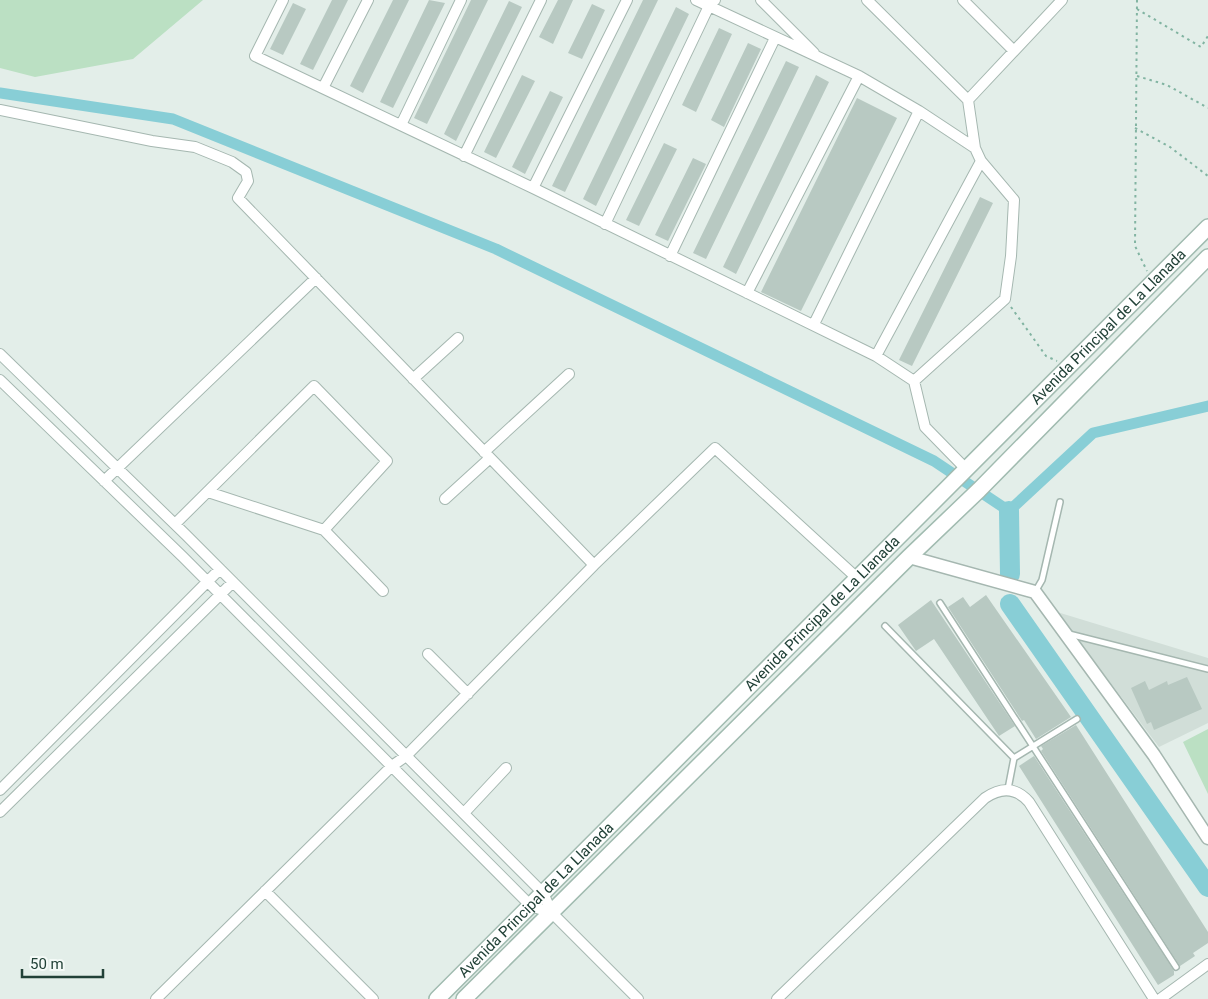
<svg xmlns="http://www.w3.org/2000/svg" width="1208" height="999" font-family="Roboto,sans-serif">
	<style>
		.built { fill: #d1ded8 }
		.green { fill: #bbe0c3 }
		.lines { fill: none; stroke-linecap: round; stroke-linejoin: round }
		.canal { stroke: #88ced6; stroke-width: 11 }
		.river { stroke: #88ced6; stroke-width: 20 }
		.building { fill: #b8c9c2 }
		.service-casing { stroke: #a5b7b0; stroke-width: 8 }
		.minor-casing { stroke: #a5b7b0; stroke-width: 12 }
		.tertiary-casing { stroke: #a5b7b0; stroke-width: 15 }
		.secondary-casing { stroke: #a1bbb0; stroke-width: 18 }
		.path { stroke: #82b4a2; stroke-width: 2; stroke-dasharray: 2.5 4; stroke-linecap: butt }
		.service { stroke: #fff; stroke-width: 5 }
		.minor { stroke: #fff; stroke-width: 10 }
		.tertiary { stroke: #fff; stroke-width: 12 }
		.secondary { stroke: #fff; stroke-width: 15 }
		.labels { text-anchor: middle; stroke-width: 4; stroke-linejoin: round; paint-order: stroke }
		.street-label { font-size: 15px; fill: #214137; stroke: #f4faf7 }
	</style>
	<rect width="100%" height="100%" fill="#e3eee9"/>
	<path class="built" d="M1057,612L1208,658V723L1159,747Z"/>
	<path class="green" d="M0,0H203L133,59L35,77L0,68Z
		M1208,729V794L1183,742Z"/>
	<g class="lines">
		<path class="canal" d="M0,93L173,119L496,249L934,461L1009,511L1093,433L1208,406"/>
		<path class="river" d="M1009,511L1010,574
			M1010,604L1208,887"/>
	</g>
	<path class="building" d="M332,0H348L313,70L300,64Z
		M393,0H409L363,93L350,86Z
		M429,0L445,3L393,108L380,102Z
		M471,0H488L427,124L414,118Z
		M558,0H573L553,44L539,37Z
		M643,0H658L565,192L552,186Z
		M509,1L522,7L456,141L444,134Z
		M293,3L306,9L283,55L270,49Z
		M592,4L605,10L582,59L568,53Z
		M676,7L689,14L596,206L583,199Z
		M719,28L732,34L696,112L682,105Z
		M748,43L761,49L724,127L711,120Z
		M786,61L799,67L706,259L693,253Z
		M522,75L535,81L496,158L484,152Z
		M816,75L829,82L736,274L723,267Z
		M550,91L563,97L525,174L512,167Z
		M857,98L897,118L801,311L761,292Z
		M664,143L677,149L639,226L626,220Z
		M693,158L706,164L668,241L655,235Z
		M980,197L993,203L912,366L899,360Z
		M986,595L1071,717L1036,739L1024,720L1022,721L948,607L963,597L970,607Z
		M931,600L1015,726L999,736L934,639L916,651L898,625Z
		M1187,677L1202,709L1154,730L1151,722L1147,724L1131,688L1145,681L1149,690L1167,681L1168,685Z
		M1076,725L1208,932V943L1193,953L1195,956L1180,966L1041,751L1043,749L1041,746Z
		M1034,756L1174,971V975L1158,985L1019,766Z"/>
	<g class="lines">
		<g class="service-casing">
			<path id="service" d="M1035,592L1042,580L1060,502
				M940,603L1176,967
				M885,626L1014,758
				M1069,634L1208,669
				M1008,789L1014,758L1077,719"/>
		</g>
		<g class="minor-casing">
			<path id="minor" d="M283,0L255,56L533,188L876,356L914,381L925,427L966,469
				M696,0L859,76L919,111L975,148L981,161L1014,200L1011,256L1005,299L914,381
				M761,0L814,53
				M867,0L968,100L975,148
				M963,0L1013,50
				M323,88L368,0
				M968,100L1062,0
				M0,110L152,141L195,147L232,162L246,172L248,181L238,198L594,565
				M401,125L461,0
				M464,156L541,0
				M533,188L627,0
				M605,224L709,6L715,0
				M670,256L775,38
				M747,293L859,76
				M814,324L919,111
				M0,354L186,535L543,893L552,913L638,999
				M876,356L981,161
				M413,379L458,338
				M0,380L183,557L531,906L552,913
				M484,452L569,374
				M104,481L316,278
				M208,492L324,530L383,591
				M445,499L490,458
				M175,524L314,386L387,461L324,530
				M428,654L468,694
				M0,790L220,569
				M0,812L233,582
				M464,813L506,768
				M265,891L373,999
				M156,999L392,766L406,756L594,565L715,448L857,578
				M777,999L985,798C1001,787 1016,787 1029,802L1154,999
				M1160,999L1208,964"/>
		</g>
		<g class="tertiary-casing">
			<path id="tertiary" d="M909,557L1035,592L1154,755L1208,838"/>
		</g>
		<g class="secondary-casing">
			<g id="secondary">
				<path id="s1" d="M437,999L1208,227"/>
				<path d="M464,999L909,557L979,490L1208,257"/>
			</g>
		</g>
		<path class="path" d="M1137,0L1135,246L1147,271
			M1137,9L1201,47L1208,36
			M1137,76L1167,85L1208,108
			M1135,128L1170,147L1208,176
			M1011,307L1046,356L1057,361"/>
		<use href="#service" class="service"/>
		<use href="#minor" class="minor"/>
		<use href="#tertiary" class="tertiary"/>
		<use href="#secondary" class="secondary"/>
	</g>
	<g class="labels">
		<g class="street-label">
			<text dy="5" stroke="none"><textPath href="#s1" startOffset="950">Avenida Principal de La Llanada</textPath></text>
			<text dy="5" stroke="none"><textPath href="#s1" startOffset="545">Avenida Principal de La Llanada</textPath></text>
			<text dy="5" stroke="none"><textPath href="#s1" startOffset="140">Avenida Principal de La Llanada</textPath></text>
		</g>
	</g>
	<path d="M22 969v8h81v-8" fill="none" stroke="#214137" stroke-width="2.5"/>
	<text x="30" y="969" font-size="15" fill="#214137" stroke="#f4faf7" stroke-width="4" paint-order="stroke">50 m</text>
</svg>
